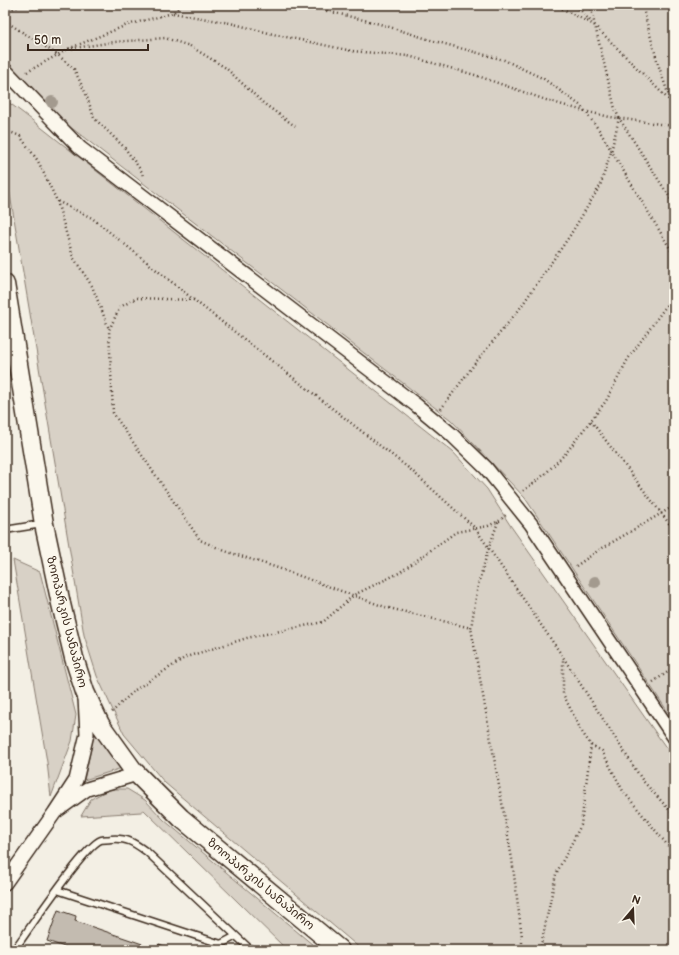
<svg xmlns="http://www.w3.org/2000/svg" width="679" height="955" font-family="'Balsamiq Sans','Noto Sans Georgian',sans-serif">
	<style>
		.green { fill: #d8d1c6; stroke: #8a7e72 }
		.building { fill: #c3bbb0; stroke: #3b2a1e }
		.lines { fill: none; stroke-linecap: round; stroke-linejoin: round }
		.lane-casing { stroke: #3b2a1e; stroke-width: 9 }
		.street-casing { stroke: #3b2a1e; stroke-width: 16 }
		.secondary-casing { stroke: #3b2a1e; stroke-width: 21 }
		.path { stroke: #3b2a1e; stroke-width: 2.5; stroke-dasharray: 1 3; stroke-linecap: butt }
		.lane { stroke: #fbf7ec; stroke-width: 6 }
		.street { stroke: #fbf7ec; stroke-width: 13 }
		.secondary { stroke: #fbf7ec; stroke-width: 18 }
		.tree { fill: #a39a8e }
		.labels { text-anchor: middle; stroke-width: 3; stroke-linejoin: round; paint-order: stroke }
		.street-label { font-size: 12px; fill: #3b2a1e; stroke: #fbf7ec }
	</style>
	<rect width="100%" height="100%" fill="#f3efe4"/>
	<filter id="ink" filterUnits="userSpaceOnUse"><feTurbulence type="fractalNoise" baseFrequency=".025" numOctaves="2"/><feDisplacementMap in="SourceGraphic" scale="8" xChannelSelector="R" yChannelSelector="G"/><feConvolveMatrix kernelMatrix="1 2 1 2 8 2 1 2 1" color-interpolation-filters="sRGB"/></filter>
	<g filter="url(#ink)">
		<path class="green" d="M5,5H674V721L525,498L451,420L30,96L5,82Z
			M5,102H8L23,113L453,452L487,489L510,525L674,759V950H362L165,783L124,734L97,676L84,635L5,165Z
			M13,560L40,572L76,715L72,741L51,797L47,762Z
			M95,730L122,768L84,780Z
			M110,789H127L145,800L164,820L319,950H287L144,810L141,812L81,816L91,799Z"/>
		<path class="building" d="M58,910L76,916L75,921L157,949L159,944L175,950H73L47,941Z"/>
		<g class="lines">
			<g class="lane-casing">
				<path id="lane" d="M5,530L42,524
					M5,682V685
					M57,890L221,944L236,936
					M14,950C28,931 85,845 101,840C104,839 108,840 111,839C128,838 133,842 147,852L251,950"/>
			</g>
			<g class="street-casing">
				<path id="street" d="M5,70L80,148L416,405L451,434L486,468L531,524L674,737
					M85,698L87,734L76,780L55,812L87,789L137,774
					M5,883L55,812"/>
			</g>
			<g class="secondary-casing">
				<path id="secondary" d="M5,284L44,524L61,604L74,658L85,692L100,724L133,770L181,818L340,950"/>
			</g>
			<path class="path" d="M303,5L380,24L434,41L504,60L544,79L581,106L599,130L674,255
				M555,5L594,25L674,105
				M576,5L592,23
				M590,5L615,109L619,118L674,204
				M642,5L658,64L674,111
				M5,6L6,5
				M5,11L23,5
				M173,13L230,23L277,35L352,51L408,56L475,75L549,101L584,111L610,117L674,126
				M5,21L58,55L74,69L86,94L94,118L124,147L142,172L143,178
				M68,49L114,42L165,38L190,46L226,68L263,103L295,126
				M27,72L68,49L127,25L173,13L181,5
				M5,130L20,136L38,161L57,201L92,218L194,300L411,470L475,528L563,657L643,781L674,815
				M57,201L73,257L92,286L109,329
				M194,300L137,298L120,307L109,330L113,413L200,540L225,551L278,568L385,607L471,628
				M441,409L476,362L518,311L569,237L600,186L611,152L619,118
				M591,421L674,530
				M523,491L545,474L566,453L585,428L606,401L628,359L674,295
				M498,522L489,547L478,585L471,628L512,859L522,937V950
				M576,566L599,550L674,506
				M653,682L674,668
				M112,712L135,690L186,657L247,638L323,622L354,595L399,573L456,532L488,526L499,521L507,514
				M591,745L602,751L623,791L674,853
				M540,950L556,874L581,825L591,745L582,732L563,694V658"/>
			<use href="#lane" class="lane"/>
			<use href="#street" class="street"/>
			<use href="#secondary" class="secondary"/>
		</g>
		<g class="tree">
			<circle cx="52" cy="102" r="6"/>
			<circle cx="595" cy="582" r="6"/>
		</g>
	</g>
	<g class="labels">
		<g class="street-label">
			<text transform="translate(67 622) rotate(76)" y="4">ზოოპარკის სანაპირო</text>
			<text transform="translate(261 884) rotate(40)" y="4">ზოოპარკის სანაპირო</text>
		</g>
	</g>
	<rect width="679" height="955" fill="none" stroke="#fbf7ec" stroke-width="20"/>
	<rect x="10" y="10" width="659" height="935" fill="none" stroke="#3b2a1e" stroke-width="1.5" filter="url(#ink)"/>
	<g transform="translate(633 909) rotate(19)" stroke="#fbf7ec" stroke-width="3" paint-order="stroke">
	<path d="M0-3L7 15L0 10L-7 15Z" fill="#3b2a1e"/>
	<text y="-6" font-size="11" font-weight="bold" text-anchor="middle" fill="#3b2a1e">N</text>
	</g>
	<path d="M28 44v6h120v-6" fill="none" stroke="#3b2a1e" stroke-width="2"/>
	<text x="34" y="44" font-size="12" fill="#3b2a1e" stroke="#fbf7ec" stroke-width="3" paint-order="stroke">50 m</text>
</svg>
